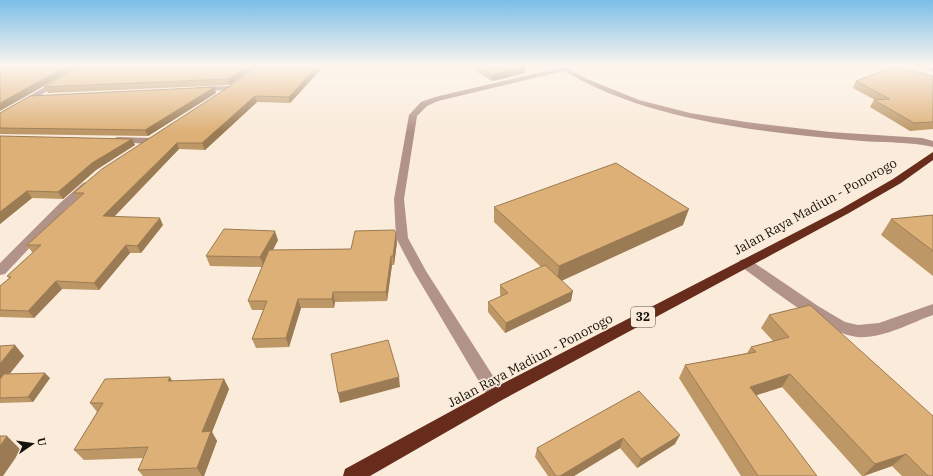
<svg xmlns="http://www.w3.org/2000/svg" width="933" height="476" font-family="'IBM Plex Serif',serif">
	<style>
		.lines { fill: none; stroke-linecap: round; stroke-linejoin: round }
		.minor { fill: #b2938a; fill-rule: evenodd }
		.highway { fill: #672c1c; fill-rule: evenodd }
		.wall { fill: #be9767 }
		.shaded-wall { fill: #9b7b54 }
		.building { fill: #ddb078; stroke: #9b7b54 }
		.labels { text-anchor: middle; stroke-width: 3.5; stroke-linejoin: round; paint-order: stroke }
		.shield { fill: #faebda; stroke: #5a5249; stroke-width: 1 }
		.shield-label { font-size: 12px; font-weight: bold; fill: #16110b }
		.street-label { font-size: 13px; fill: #16110b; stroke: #faebda }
	</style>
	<rect width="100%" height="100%" fill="#faebda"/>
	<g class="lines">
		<path class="minor" d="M81,66H88L0,120V113Z
			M557,66H564L587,79L639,100L690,113L746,122L830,132L922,138L933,141V147C917,143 901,143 885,142C870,142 854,140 839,139C747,130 646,119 564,71L438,101L427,106L417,116L404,199L408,238L426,271L502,390L504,395L502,400L496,402L490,400L414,272L396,238L394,199L409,115L421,102L435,97L559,68Z
			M920,66L933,68V72L921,67Z
			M232,86H235V90L199,91L195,89L199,87Z
			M117,137L151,138L156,141L151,144L114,142L112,140Z
			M87,182L91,183L92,185L91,187L68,207L5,274L0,275V263L60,203L83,183Z
			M745,259L750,260L818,306L845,322L858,325L879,323L933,304V315C910,323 883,339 857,337C825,333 769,286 740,266L739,263L740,260Z"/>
		<path class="highway" d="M933,152V160L901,183L849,213L502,400L370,476H343L345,469L490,390L841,209L893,179Z"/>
	</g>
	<path class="wall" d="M79,66H259L230,85L48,93L44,87Z
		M261,66H324L290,103L257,102L205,150L179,149L114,217L163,225L141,253H130L99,290L62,289L34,318L0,317V286L9,278L7,276L33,252H32L27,245L78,199L74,193Z
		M467,66H523L525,73L492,81Z
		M933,76V129L910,131L870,107L874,100H875L853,88L856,81Z
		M216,93L148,136L0,134V113Z
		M0,136L135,145L96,170L63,199L32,198L0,224Z
		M494,207L683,225L562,280L571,301L505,333L488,312V302L501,296L500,295V285L541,267L494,222Z
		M933,215V276L881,235L891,219Z
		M278,240L273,250L351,249L397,242L394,265H392L387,301L335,302L334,308H301L289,347L256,348L252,339L263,310H252L248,301L262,267L210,266L206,256Z
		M769,315L933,476H902L892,466L864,476H862L782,387L756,395L817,476H741L679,378L685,365L747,353L751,347L773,341L761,328Z
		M0,346L24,356L9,374L50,378L33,402L0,403Z
		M224,379L229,389L212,432L217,441L204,476H143L138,470L144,458L84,460L74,450L97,412L90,403L173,381Z
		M639,391L675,444L637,468L620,448L574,476H548L535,457L537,448Z"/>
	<path class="shaded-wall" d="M67,66H79L0,111V103Z
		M249,66H259L230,85L228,79Z
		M318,66H324L290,103L289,97Z
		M525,67V73L492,81V75Z
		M215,87L216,93L148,136L145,130Z
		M255,96L257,102L205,150L202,143Z
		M132,139L135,145L96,170L63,199L58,192L92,163Z
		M177,143L179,149L107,224L103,216Z
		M27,191L32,198L0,224V212Z
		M689,209L683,225L557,283L559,266Z
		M160,218L163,225L141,253L137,246Z
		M275,231L278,240L264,267L260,257Z
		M396,233L397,242L394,265L393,256Z
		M126,245L130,253L99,290L94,283Z
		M391,256L392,265L387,301L386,292Z
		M56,281L62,289L34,318L28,311Z
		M573,291L571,301L505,333L506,323Z
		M333,292L335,302L334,308L332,299Z
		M298,299L301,308L289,347L286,338Z
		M15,345L24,356L0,386V364Z
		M45,373L50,378L33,402L28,397Z
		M790,374L782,387L742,400L750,387Z
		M170,377L176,387L168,381Z
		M399,377L400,387L340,403L338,393Z
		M224,379L229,389L212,432L217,441L204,476H202L197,468L202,432Z
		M680,435L675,444L637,468L641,459Z
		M7,436L21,450L3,476H0V446Z
		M623,438L620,448L574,476H560Z
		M906,454L892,466L863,476L875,464Z"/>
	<path class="building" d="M0,66H67L0,103Z
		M79,66H249L228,79L44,87Z
		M261,66H318L289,97L255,96L202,143H177L103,216L160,218L137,246L126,245L94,283L56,281L28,311L0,310V286L11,277L7,276L41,245H27L84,193H74L76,191L102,169Z
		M476,66H523L525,67L492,75Z
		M896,66L933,76V122L914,123L874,100L890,99L856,81Z
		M215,87L145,130L0,128V113L30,96Z
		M0,136L132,139L92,163L58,192L27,191L0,212Z
		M616,163L689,209L559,266L494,207Z
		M933,215V251L891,219Z
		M224,229L275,231L260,257L206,256Z
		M394,230L396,233L393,256H391L386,292H333L332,299H298L286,338L252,339L267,301H248L269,250L351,249L355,231Z
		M545,265L573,291L506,323L488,302L508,293L500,285Z
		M810,305L933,416V476H928L906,454L875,464L790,374L750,387L817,476H758L685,365L756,352L751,347L789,337L769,315Z
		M388,340L399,377L338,393L331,354Z
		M15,345L0,364V346Z
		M45,373L28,397L0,398V379L4,374Z
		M170,377L168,381L224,379L202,432L211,431L197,468L138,470L148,447L74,450L103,403H90L105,379Z
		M639,391L680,435L641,459L623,438L560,476H556L537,448Z
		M0,436H7L0,446Z"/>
	<linearGradient id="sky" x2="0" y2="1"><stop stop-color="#7bbee7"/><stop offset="0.5" stop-color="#fdf6ee"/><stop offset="1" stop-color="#fdf6ee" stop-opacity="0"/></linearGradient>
	<rect width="933" height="132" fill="url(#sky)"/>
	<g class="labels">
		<rect class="shield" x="631" y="307" width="24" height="20" rx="3"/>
		<g class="shield-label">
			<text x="643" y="321">32</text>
		</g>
		<g class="street-label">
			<text transform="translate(815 206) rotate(-29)" y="5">Jalan Raya Madiun - Ponorogo</text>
			<text transform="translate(530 360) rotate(-28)" y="5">Jalan Raya Madiun - Ponorogo</text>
		</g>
	</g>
	<g transform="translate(32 444) rotate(77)" stroke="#faebda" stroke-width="3" paint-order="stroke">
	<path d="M0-3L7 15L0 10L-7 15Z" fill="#16110b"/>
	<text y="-6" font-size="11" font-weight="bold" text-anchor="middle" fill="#16110b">U</text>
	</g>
</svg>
